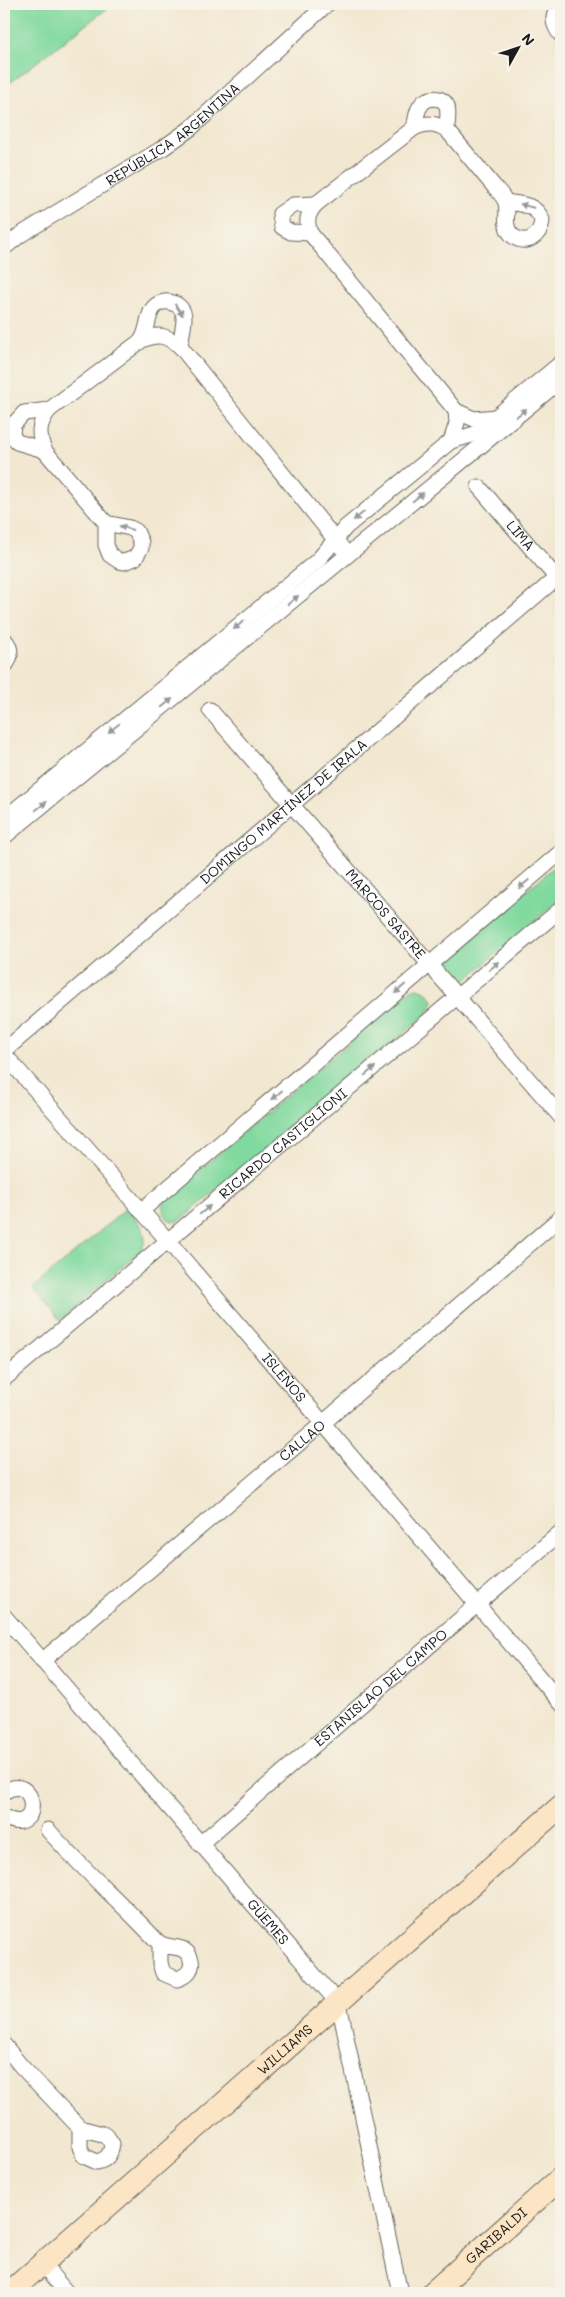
<svg xmlns="http://www.w3.org/2000/svg" width="565" height="2297" font-family="Mali,sans-serif">
	<style>
		.green { fill: #80d99e; stroke: #4e7a5d }
		.lines { fill: none; stroke-linecap: round; stroke-linejoin: round }
		.street-casing { stroke: #67635b; stroke-width: 17 }
		.secondary-casing { stroke: #67635b; stroke-width: 24 }
		.street { stroke: #fff; stroke-width: 15 }
		.secondary { stroke: #fce5c4; stroke-width: 22 }
		.oneway { fill: #999 }
		.labels { text-anchor: middle; stroke-width: 5; stroke-linejoin: round; paint-order: stroke }
		.street-label { font-size: 14px; fill: #1c1c1c; stroke: #f7f3e8 }
	</style>
	<rect width="100%" height="100%" fill="#f7f3e8"/>
	<filter id="ink" filterUnits="userSpaceOnUse"><feTurbulence type="fractalNoise" baseFrequency=".02" numOctaves="2"/><feDisplacementMap in="SourceGraphic" scale="10" xChannelSelector="R" yChannelSelector="G"/><feConvolveMatrix kernelMatrix="1 2 1 2 8 2 1 2 1" color-interpolation-filters="sRGB"/></filter>
	<filter id="wash" filterUnits="userSpaceOnUse"><feTurbulence type="fractalNoise" baseFrequency=".0096" numOctaves="4" result="noise"/><feDisplacementMap in="SourceGraphic" scale="20" xChannelSelector="R" yChannelSelector="G"/><feGaussianBlur stdDeviation="1.12" result="paint"/><feColorMatrix in="noise" values="0 0 0 0 0 0 0 0 0 0 0 0 0 0 0 0 0 1.4 0 .05"/><feComposite in="paint" operator="in"/></filter>
	<g filter="url(#wash)">
		<rect width="100%" height="100%" fill="#f2e8d1"/>
		<path class="green" d="M4,4H113L4,87Z
			M561,861V898L467,979L456,982L448,979L443,966L449,957Z
			M416,988C425,989 429,993 433,1001L428,1013L182,1219L176,1222C162,1219 161,1211 165,1199L410,991Z
			M126,1209C137,1221 152,1233 141,1250L60,1320L33,1288Z"/>
	</g>
	<g filter="url(#ink)">
		<g class="lines">
			<g class="street-casing">
				<g id="street">
					<path d="M561,5C551,15 552,24 561,35"/>
					<path d="M414,128C416,121 416,111 421,105C426,97 442,95 447,106C449,113 447,123 447,130"/>
					<path d="M310,233L291,232L282,227L280,214L293,205L316,204"/>
					<path id="s1" d="M4,248L20,235L163,148L191,128L327,4"/>
					<path d="M142,340C148,329 147,319 152,310C160,296 184,301 184,318C184,327 181,337 180,346"/>
					<path d="M496,417L474,419L456,411L310,233C306,221 307,214 316,204L414,128C426,123 435,122 447,130C462,148 477,166 492,184C496,189 504,196 506,203C509,214 502,227 513,236C527,247 541,235 542,220C536,204 521,204 506,202"/>
					<path d="M451,441L457,423L456,411"/>
					<path d="M44,450L17,442L12,435L13,425L24,413L49,410"/>
					<path id="s2" d="M479,487L561,583"/>
					<path d="M106,523L130,528L136,531L141,542V548L135,558L124,562L119,561L110,555L106,545V523L44,450C38,434 38,424 49,410L142,340C159,333 165,335 180,346L342,548"/>
					<path d="M4,639C12,648 12,658 4,667"/>
					<path id="s3" d="M210,710L561,1117"/>
					<path d="M4,819L318,560L346,527L451,441L475,434L561,363"/>
					<path d="M4,837L561,380"/>
					<path id="s4" d="M4,1051L561,574"/>
					<path id="s5" d="M4,1054L168,1241L561,1703"/>
					<path d="M141,1211L561,852"/>
					<path id="s6" d="M4,1379L561,909"/>
					<path id="s7" d="M4,1616L339,2004L400,2293"/>
					<path id="s8" d="M42,1661L323,1423L561,1217"/>
					<path d="M4,1792C38,1770 43,1839 4,1817"/>
					<path d="M48,1830C82,1869 122,1903 157,1941C166,1951 183,1942 190,1957C195,1968 187,1976 177,1979L163,1973L160,1963V1944"/>
					<path id="s9" d="M200,1844L561,1532"/>
					<path d="M4,2045L21,2066L80,2128L106,2135L112,2144C111,2154 107,2160 97,2162L84,2156L80,2147V2128"/>
					<path d="M42,2264L67,2293"/>
				</g>
			</g>
			<g class="secondary-casing">
				<g id="secondary">
					<path id="s10" d="M9,2293L561,1806"/>
					<path id="s11" d="M432,2293L561,2178"/>
				</g>
			</g>
			<use href="#street" class="street"/>
			<use href="#secondary" class="secondary"/>
		</g>
		<defs><path id="oneway-solid" d="M-6-.8H1V-3.2L6.5 0L1 3.2V.8H-6Z" transform="scale(1.25)"/></defs>
		<g class="oneway">
			<use href="#oneway-solid" transform="translate(527 206) rotate(-164)"/>
			<use href="#oneway-solid" transform="translate(179 310) rotate(54)"/>
			<use href="#oneway-solid" transform="translate(521 413) rotate(-39)"/>
			<use href="#oneway-solid" transform="translate(418 497) rotate(-39)"/>
			<use href="#oneway-solid" transform="translate(359 516) rotate(141)"/>
			<use href="#oneway-solid" transform="translate(126 528) rotate(-163)"/>
			<use href="#oneway-solid" transform="translate(293 600) rotate(-39)"/>
			<use href="#oneway-solid" transform="translate(239 625) rotate(141)"/>
			<use href="#oneway-solid" transform="translate(167 703) rotate(-39)"/>
			<use href="#oneway-solid" transform="translate(114 728) rotate(141)"/>
			<use href="#oneway-solid" transform="translate(41 806) rotate(-39)"/>
			<use href="#oneway-solid" transform="translate(524 884) rotate(140)"/>
			<use href="#oneway-solid" transform="translate(494 966) rotate(-40)"/>
			<use href="#oneway-solid" transform="translate(400 989) rotate(139)"/>
			<use href="#oneway-solid" transform="translate(370 1071) rotate(-40)"/>
			<use href="#oneway-solid" transform="translate(277 1095) rotate(139)"/>
			<use href="#oneway-solid" transform="translate(205 1210) rotate(-40)"/>
		</g>
	</g>
	<g class="labels">
		<g class="street-label">
			<text dy="5" stroke="none"><textPath href="#s1" startOffset="204">REPÚBLICA ARGENTINA</textPath></text>
			<text dy="5" stroke="none"><textPath href="#s2" startOffset="64">LIMA</textPath></text>
			<text dy="5" stroke="none"><textPath href="#s4" startOffset="368">DOMINGO MARTÍNEZ DE IRALA</textPath></text>
			<text dy="5" stroke="none"><textPath href="#s3" startOffset="269">MARCOS SASTRE</textPath></text>
			<text dy="5" stroke="none"><textPath href="#s6" startOffset="365">RICARDO CASTIGLIONI</textPath></text>
			<text dy="5" stroke="none"><textPath href="#s5" startOffset="428">ISLEÑOS</textPath></text>
			<text dy="5" stroke="none"><textPath href="#s8" startOffset="341">CALLAO</textPath></text>
			<text dy="5" stroke="none"><textPath href="#s9" startOffset="239">ESTANISLAO DEL CAMPO</textPath></text>
			<text dy="5" stroke="none"><textPath href="#s7" startOffset="404">GÜEMES</textPath></text>
			<text dy="5" stroke="none"><textPath href="#s10" startOffset="368">WILLIAMS</textPath></text>
			<text dy="5" stroke="none"><textPath href="#s11" startOffset="86">GARIBALDI</textPath></text>
		</g>
	</g>
	<rect width="565" height="2297" fill="none" stroke="#f7f3e8" stroke-width="20"/>
	<g transform="translate(518 48) rotate(50)" stroke="#f7f3e8" stroke-width="4" paint-order="stroke">
	<path d="M0-4L9 19L0 12L-9 19Z" fill="#1c1c1c"/>
	<text y="-8" font-size="14" font-weight="bold" text-anchor="middle" fill="#1c1c1c">N</text>
	</g>
</svg>
